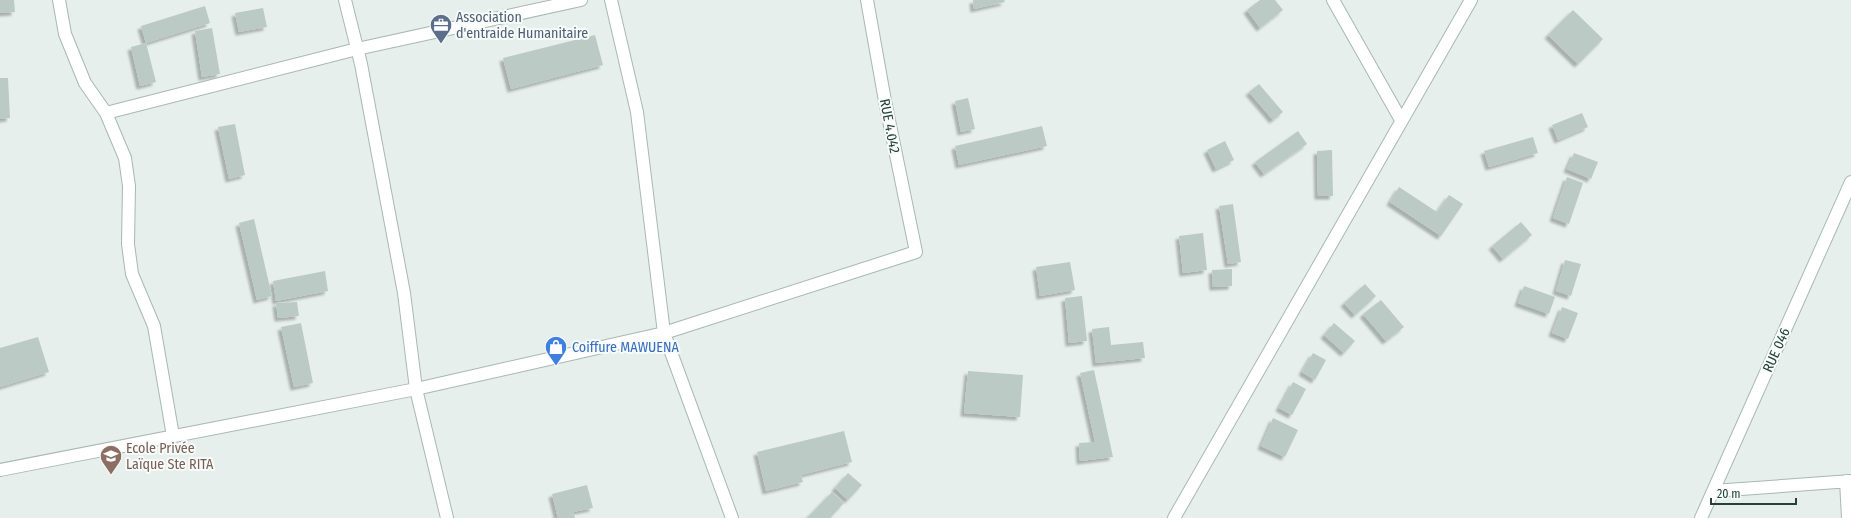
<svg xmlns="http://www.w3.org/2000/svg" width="1851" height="518" font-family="'Fira Sans Condensed',sans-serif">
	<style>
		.building { fill: #bbcac4; filter: url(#shadow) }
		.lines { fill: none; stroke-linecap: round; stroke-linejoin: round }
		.minor-casing { stroke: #a8b8b2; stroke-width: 14 }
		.minor { stroke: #fff; stroke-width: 12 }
		.labels { text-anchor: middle; stroke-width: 4; stroke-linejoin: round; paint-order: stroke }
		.service-label { font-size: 14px; fill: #4e5e75; stroke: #f7fbf9; text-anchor: start }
		.street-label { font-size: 14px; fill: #24423a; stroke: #f7fbf9 }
		.shop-label { font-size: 14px; fill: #366cbe; stroke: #f7fbf9; text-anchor: start }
		.education-label { font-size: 14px; fill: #785e54; stroke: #f7fbf9; text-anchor: start }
	</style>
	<defs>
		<filter id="shadow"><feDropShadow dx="-3.5" dy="3.5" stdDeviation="1" flood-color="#0004"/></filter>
	</defs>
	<rect width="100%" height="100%" fill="#e6efeb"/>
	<path class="building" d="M0,0H14L15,12L0,13Z
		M973,0H1004L1005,2L974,9Z
		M1260,0H1275L1283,10L1260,28L1247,10Z
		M205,6L210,23L146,43L141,26Z
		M263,8L267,27L239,32L235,13Z
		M1573,10L1603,39L1578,64L1548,35Z
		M212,28L220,74L202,77L195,31Z
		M595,35L603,65L511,89L503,58Z
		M146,43L156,82L140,86L131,47Z
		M0,78H8L10,118L0,119Z
		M1259,84L1283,112L1273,120L1249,92Z
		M968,98L975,129L961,132L955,101Z
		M1582,113L1588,127L1558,140L1552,125Z
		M235,124L245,175L229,179L218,127Z
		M1042,126L1047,146L959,165L955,146Z
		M1298,131L1307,144L1264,174L1255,162Z
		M1533,137L1538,153L1489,167L1484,151Z
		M1225,141L1234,160L1216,169L1207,150Z
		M1332,150L1333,196H1318L1317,151Z
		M1574,153L1598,162L1591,179L1567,169Z
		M1567,177L1583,183L1569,224L1553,218Z
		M1399,187L1437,212L1449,195L1463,204L1441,236L1390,202Z
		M1233,204L1241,262L1228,264L1219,206Z
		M254,219L272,296L257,300L239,223Z
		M1521,222L1532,235L1503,259L1492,246Z
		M1203,233L1207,270L1183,273L1179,236Z
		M1565,260L1581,264L1571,296L1556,291Z
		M1070,262L1075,290L1040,296L1036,267Z
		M1232,269V286L1213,287L1212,270Z
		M325,271L328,291L276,301L273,281Z
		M1365,284L1376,296L1355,315L1344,303Z
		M1524,286L1555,297L1549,314L1518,303Z
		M1082,296L1087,341L1069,343L1065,298Z
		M1381,300L1404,327L1386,341L1363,314Z
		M297,302L299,316L278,318L276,303Z
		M1562,307L1578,313L1568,339L1552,333Z
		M301,323L313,383L294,387L281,327Z
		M1334,323L1355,341L1344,353L1324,335Z
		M1109,327L1111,345L1143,342L1145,358L1096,363L1092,329Z
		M38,337L49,372L0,387V348Z
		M1313,353L1326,360L1315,380L1302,372Z
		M1094,370L1113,457L1080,461L1079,443L1095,442L1080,373Z
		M968,371L1023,375L1020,417L964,413Z
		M1293,382L1306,389L1292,415L1279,408Z
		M1273,418L1298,430L1285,457L1261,446Z
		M844,431L852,462L801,475L803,482L766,491L757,452Z
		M848,473L862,485L848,500L835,488Z
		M587,485L593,508L573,512L575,518H558L552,494Z
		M832,492L844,503L830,518H807Z"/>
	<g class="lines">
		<g class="minor-casing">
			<path id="minor" d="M59,0L65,34L85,83L106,113L125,158L129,186L128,244L132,274L154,326L173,436
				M345,0L361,64L404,293L416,389L447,518
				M611,0L637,112L664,333L732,518
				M1333,0L1401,120
				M106,113L357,49L581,0
				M0,470L416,389L664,333L916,252L885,101L867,0
				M1846,481L1848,518
				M1713,491L1851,481
				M1174,518L1471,0
				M1701,518L1851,182"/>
		</g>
		<use href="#minor" class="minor"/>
	</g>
	<defs>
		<g id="office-pin" transform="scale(1.15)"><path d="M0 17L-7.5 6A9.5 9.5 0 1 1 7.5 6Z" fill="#5c6f8a" stroke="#f7fbf9"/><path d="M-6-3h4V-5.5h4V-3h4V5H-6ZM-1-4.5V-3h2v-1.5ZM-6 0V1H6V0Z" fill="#fff"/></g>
		<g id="shop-pin" transform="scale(1.15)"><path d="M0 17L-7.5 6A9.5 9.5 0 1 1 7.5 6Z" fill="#3f7fe0" stroke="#f7fbf9"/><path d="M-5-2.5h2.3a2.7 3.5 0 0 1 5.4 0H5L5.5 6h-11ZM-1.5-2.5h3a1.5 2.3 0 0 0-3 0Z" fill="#fff"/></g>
		<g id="school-pin" transform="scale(1.15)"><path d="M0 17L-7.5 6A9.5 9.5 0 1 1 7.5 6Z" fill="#8d6e63" stroke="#f7fbf9"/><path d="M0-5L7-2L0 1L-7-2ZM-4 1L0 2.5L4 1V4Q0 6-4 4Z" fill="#fff"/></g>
	</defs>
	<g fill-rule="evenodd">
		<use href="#office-pin" x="441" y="25"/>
		<use href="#shop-pin" x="556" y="347"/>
		<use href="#school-pin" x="111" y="456"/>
	</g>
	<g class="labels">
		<g class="service-label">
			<text x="456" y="22">Association<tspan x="456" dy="16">d'entraide Humanitaire</tspan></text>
		</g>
		<g class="street-label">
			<text transform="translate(890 126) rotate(79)" y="5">RUE 4.042</text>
			<text transform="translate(1776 350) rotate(-66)" y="5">RUE 046</text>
		</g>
		<g class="shop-label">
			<text x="572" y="352">Coiffure MAWUENA</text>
		</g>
		<g class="education-label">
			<text x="126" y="453">Ecole Privée<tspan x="126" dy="16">Laïque Ste RITA</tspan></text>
		</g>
	</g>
	<path d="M1711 498v6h85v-6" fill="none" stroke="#24423a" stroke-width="2"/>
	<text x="1717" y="498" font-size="12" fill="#24423a" stroke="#f7fbf9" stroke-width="3" paint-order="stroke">20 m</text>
</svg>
